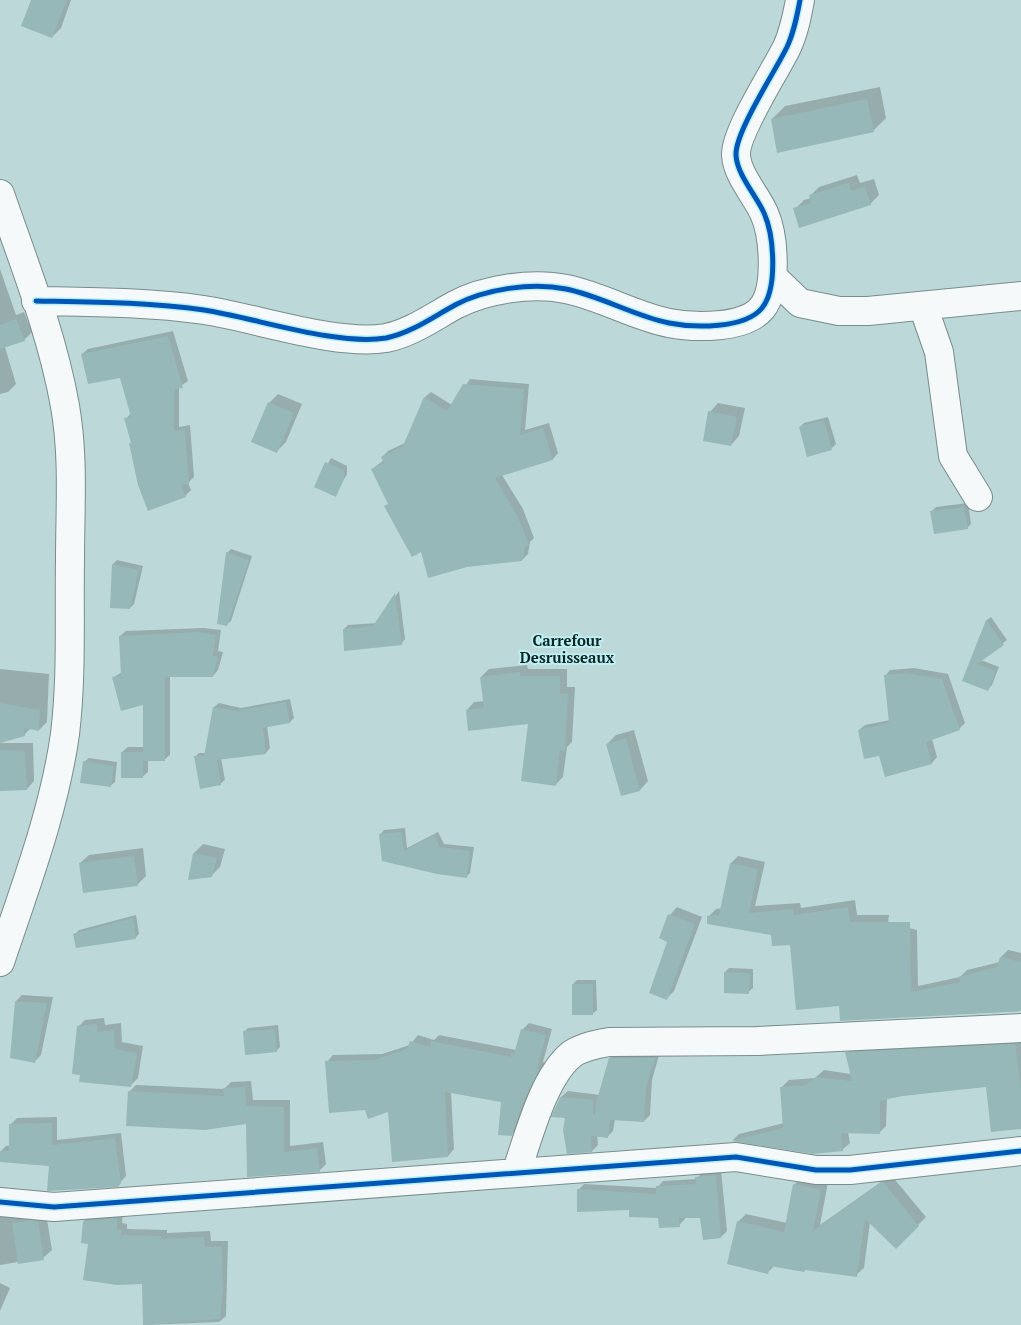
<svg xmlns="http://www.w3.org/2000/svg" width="1021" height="1325" font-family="'PT Serif',serif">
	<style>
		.shadow { fill: #0003 }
		.building { fill: #96b8b9 }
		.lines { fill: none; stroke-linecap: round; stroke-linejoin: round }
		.minor-casing { stroke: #788d8d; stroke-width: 30 }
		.minor { stroke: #f5f9f9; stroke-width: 28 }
		.cycleway-casing { stroke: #bdf0f2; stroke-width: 8 }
		.cycleway { stroke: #0057b8; stroke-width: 5 }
		.labels { text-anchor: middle; stroke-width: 4; stroke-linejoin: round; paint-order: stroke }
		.quarter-label { font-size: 15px; font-weight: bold; fill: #0e2223; stroke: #bdf0f2 }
	</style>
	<rect width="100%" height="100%" fill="#bdd8d8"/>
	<path class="shadow" d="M32,0H71L61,28L52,37Z
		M880,87L886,118L873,131L772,119L785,106Z
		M857,175L860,183L874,179L879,195L870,204L795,209L804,200L811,198V195L819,187Z
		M0,269L16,315L24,312L32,332L24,340L5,347L16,384L8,392L0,394Z
		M173,331L188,381L179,387V427L190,425L194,477L188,483L191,490L185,496L130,444L132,442L126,419L131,413L121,376L82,354L88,349Z
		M470,379L529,384L525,430L549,423L558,453L553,459L502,475L523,509L534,538L530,542L528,554L522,560L421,551L389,503L372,469L384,460L382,457L388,451L405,443L425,397L431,392L452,405Z
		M278,394L302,404L286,442L277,451L269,403Z
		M718,403L745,408L739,436L731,445L710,412Z
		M828,417L836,444L832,448L800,427L804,423Z
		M331,458L347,466V474L335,495L316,486Z
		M968,503L971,524L967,528L932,511L936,507Z
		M231,549L252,556L231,621L226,625L227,553Z
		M117,560L143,566L134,604L130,608L111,607L113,564Z
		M399,591L405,639L401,644L344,629L348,625L377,623Z
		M991,617L1007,640L981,660L999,667L992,685L988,689L964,680L987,620Z
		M204,628L221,630L218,651L223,652L218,670L213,676L170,675V755L164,760H148V772L142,777L122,752L128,747H144V703L114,677L122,672L120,636L126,631Z
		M527,665L528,669H567V687H575L572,742L567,747L563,777L556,784L530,722L467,710L474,702L484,701L481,677L489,669Z
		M914,668L948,674L965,723L959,729L932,739L937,757L932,763L880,754L859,730L865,725L890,720L885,676L890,670Z
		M0,669L49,674L47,722L39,730L31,728L24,735L0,741Z
		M290,699L294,718L290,722L267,726L270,748L266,753L221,758L225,780L220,784L195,757L199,753H206L214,707L219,703L241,708Z
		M634,730L648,781L640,790L607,744L616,735Z
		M0,743H33L34,781L27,789L0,790Z
		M89,758L117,762L115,782L110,786L84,762Z
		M405,828L407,848L438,832L444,844L474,847L470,873L466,877L383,860L380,835L384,830Z
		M203,844L225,849L220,867L211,876L189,878L194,853Z
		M143,848L146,876L137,885L80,863L89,855Z
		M738,856L765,862L755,906L800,903L801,908L855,900L857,915H889L888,923L917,930L918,986L960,977L967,970L1000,962L1001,957L1008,950L1021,953V1011L841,1020L840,1005L792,944L772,933L709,916L716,909L722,908L731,863Z
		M677,907L702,917L674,991L667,998L670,915Z
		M136,915L139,934L135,938L74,935L79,930Z
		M729,968L753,969V988L748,992L725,972Z
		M577,980H596L597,1010L592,1014L573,984Z
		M22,995L53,997L41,1055L34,1062L16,1001Z
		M104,1018L105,1025L121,1023L122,1042L143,1046L138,1078L130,1086L78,1027L85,1020Z
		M529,1023L552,1029L543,1062L545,1063L529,1095L518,1128L511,1135L502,1101L451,1091L454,1149L448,1156L389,1111L366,1109L327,1062L333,1055L382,1054L410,1045L418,1035L434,1040L439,1035L516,1050L522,1030Z
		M278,1025L280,1047L276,1051L244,1032L248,1028Z
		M1021,1037V1128L987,1085L887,1098L886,1126L879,1133L848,1132L850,1143L842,1150L813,1152L733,1140L739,1134L784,1123L781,1088L789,1080L815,1078L824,1070L851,1074L847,1053L854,1046Z
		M617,1052H660L652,1080L650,1115L644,1121L615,1119L613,1131L607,1137L597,1135L598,1145L592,1151L566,1117L561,1097L568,1091L600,1095L610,1058Z
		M251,1081L253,1100H290V1146L323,1142L326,1164L319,1171L248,1176L247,1123L129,1092L136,1085L224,1089L231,1082Z
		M57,1117V1140L121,1133L126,1176L118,1185L0,1152L6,1146L11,1145V1124L17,1118Z
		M721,1170L727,1231L721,1237L701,1216H685V1219L679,1225L578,1190L584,1184L657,1188L663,1181L697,1179L702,1172Z
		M891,1175L926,1217L896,1247L870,1222L864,1268L856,1275L775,1265L768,1272L738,1222L746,1214L787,1223L794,1185L802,1177L828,1182L820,1225Z
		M123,1212L122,1223L127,1224V1229L167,1230V1233L210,1231L211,1241H228L226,1316L219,1322L144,1325V1283L89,1243L84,1221L90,1215Z
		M46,1213L52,1250L43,1258L0,1265V1214Z
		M0,1283L10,1288L0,1311Z"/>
	<path class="building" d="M31,0H67L52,38L21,26Z
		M867,99L874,132L777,153L771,119Z
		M849,183L851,191L865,187L871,205L799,228L793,208L811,203L809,195Z
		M16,319L25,341L0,349V325Z
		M168,336L183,388L174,389V431L185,429L189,484H181L186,497L148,511L138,485L129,443H131L124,418L131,417L120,378L88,384L81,354Z
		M463,384L524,389L520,435L543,428L553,460L495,478L517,515L529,545L525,547L522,561L467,567L428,578L421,552L412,557L384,506L388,504L371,469L384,463L381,457L403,446L424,397L447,411Z
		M268,402L294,413L277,453L251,442Z
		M708,411L737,417L731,446L703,441Z
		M824,420L832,450L807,457L799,427Z
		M325,462L344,470V479L336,497L314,487Z
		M964,507L968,529L934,534L930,511Z
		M226,552L249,560L227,626L217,624Z
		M112,564L139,570L130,609L110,608Z
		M395,593L402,645L344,651L343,629L373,626Z
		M986,620L1004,645L977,664L996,671L988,691L962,681Z
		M198,632L216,635L213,656L218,657L213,677H165V761H143V756V778H121V752H143V705L121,711L112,677L121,676L119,636Z
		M520,672V676H560V694H568L565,751L560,750L556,786L521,781L528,724L468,731L466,710L484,708L480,677Z
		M907,673L942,679L960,730L926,742L932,764L885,777L879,756L864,759L858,730L889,723L884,675Z
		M286,702L290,723L263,728L266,754L217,760L221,785L200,789L194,756H204L213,707L236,711Z
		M0,703L40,710L39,731L24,728L25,736L0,743Z
		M626,738L640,791L621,796L606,744Z
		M0,750L25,751L27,790L0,791Z
		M83,761L114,766L111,787L80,783Z
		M401,832L404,851L434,835L440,847L470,851L467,878L437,874L382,861L379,834Z
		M193,853L217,858L212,877L188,880Z
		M134,856L138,886L83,893L79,863Z
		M730,863L758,869L749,913L793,909L794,915L848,907L850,922H910L911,992L960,982L958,977L997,967L1000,957L1021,962V1011L840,1021L839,1006L796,1010L790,945L772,946L771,935L707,924V916L719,915Z
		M668,914L695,924L667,1000L649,993L667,942L659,938Z
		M133,918L136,939L76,948L73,934Z
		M724,972L750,973L749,994L724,993Z
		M572,984H593V1015H572Z
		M15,1001L47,1003L35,1063L10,1058Z
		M97,1024L98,1032L114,1030L115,1049L137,1053L131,1087L79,1082L80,1075L72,1074L77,1026Z
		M275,1029L277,1052L245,1055L243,1031Z
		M521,1029L546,1035L537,1069L539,1070L523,1103L512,1136L498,1135L501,1102L445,1092L448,1157L392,1162L388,1112L368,1119L365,1110L329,1113L325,1061L374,1060L407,1049L410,1041L430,1047L431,1041L511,1057V1053L514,1054Z
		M1015,1044L1021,1089V1129L991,1132L986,1087L902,1096L880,1101V1134L841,1133L843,1151L813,1154L731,1141L783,1128L780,1087L806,1085L816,1077L852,1081L845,1052Z
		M609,1058H655L646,1088L644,1122L610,1120L608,1138L591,1136L592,1152L567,1154L563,1130L565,1118L551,1117L559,1100L560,1097L593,1100V1114H595L596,1103Z
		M245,1087L246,1106L284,1107V1152L317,1148L320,1172L247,1177L246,1124L205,1130L126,1126L128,1091L224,1096L223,1088Z
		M52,1123V1145L115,1138L121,1183L118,1187L47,1191L49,1166L0,1162V1151L9,1150V1124Z
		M716,1175L721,1238L703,1240L700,1218H679L680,1227L659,1228L658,1218L629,1217V1210L577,1212V1189L656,1194V1186L696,1184L695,1177Z
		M881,1182H883L919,1226L896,1249L865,1219L857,1277L805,1270L804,1272L770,1266L768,1274L727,1264L737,1221L784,1232L793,1184L821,1190L813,1231Z
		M117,1218V1229L122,1230L121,1235L161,1236V1239L204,1237L205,1247H222L223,1290L220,1319L143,1325L142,1284L117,1285L83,1280L88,1244L81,1243L83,1221Z
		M30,1220L38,1221L44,1260L18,1264L12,1223Z"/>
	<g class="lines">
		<g class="minor-casing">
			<path id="minor" d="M0,194C24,264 52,333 65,406C74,457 70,508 70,560C69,618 72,676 65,734C54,812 25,887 0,962
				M773,277L800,303L839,311H868L1021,296
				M36,301C92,302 148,302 204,310C256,318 336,346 386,338C411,333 433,317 455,305C485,289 532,282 566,289C601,296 634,316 669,323C694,328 745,329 762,308C778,288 774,235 764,213C756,195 737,175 736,155C735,132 776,70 787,47C794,32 797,16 800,0
				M923,306L939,352L953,456L978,497
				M516,1173C528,1139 543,1077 572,1054C582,1047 597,1044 609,1042L757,1041L1021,1028
				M0,1202L54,1207L736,1157L816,1170H850L1021,1151"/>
		</g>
		<use href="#minor" class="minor"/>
		<g class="cycleway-casing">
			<path id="cycleway" d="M36,301C92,302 148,302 204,310C256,318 336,346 386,338C411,333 433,317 455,305C485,289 532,282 566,289C601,296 634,316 669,323C694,328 745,329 762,308C778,288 774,235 764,213C756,195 737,175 736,155C735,132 776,70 787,47C794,32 797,16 800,0
				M0,1202L54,1207L736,1157L816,1170H850L1021,1151"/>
		</g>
		<use href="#cycleway" class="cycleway"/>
	</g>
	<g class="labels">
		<g class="quarter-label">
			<text x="567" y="646">Carrefour<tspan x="567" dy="17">Desruisseaux</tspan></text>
		</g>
	</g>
</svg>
